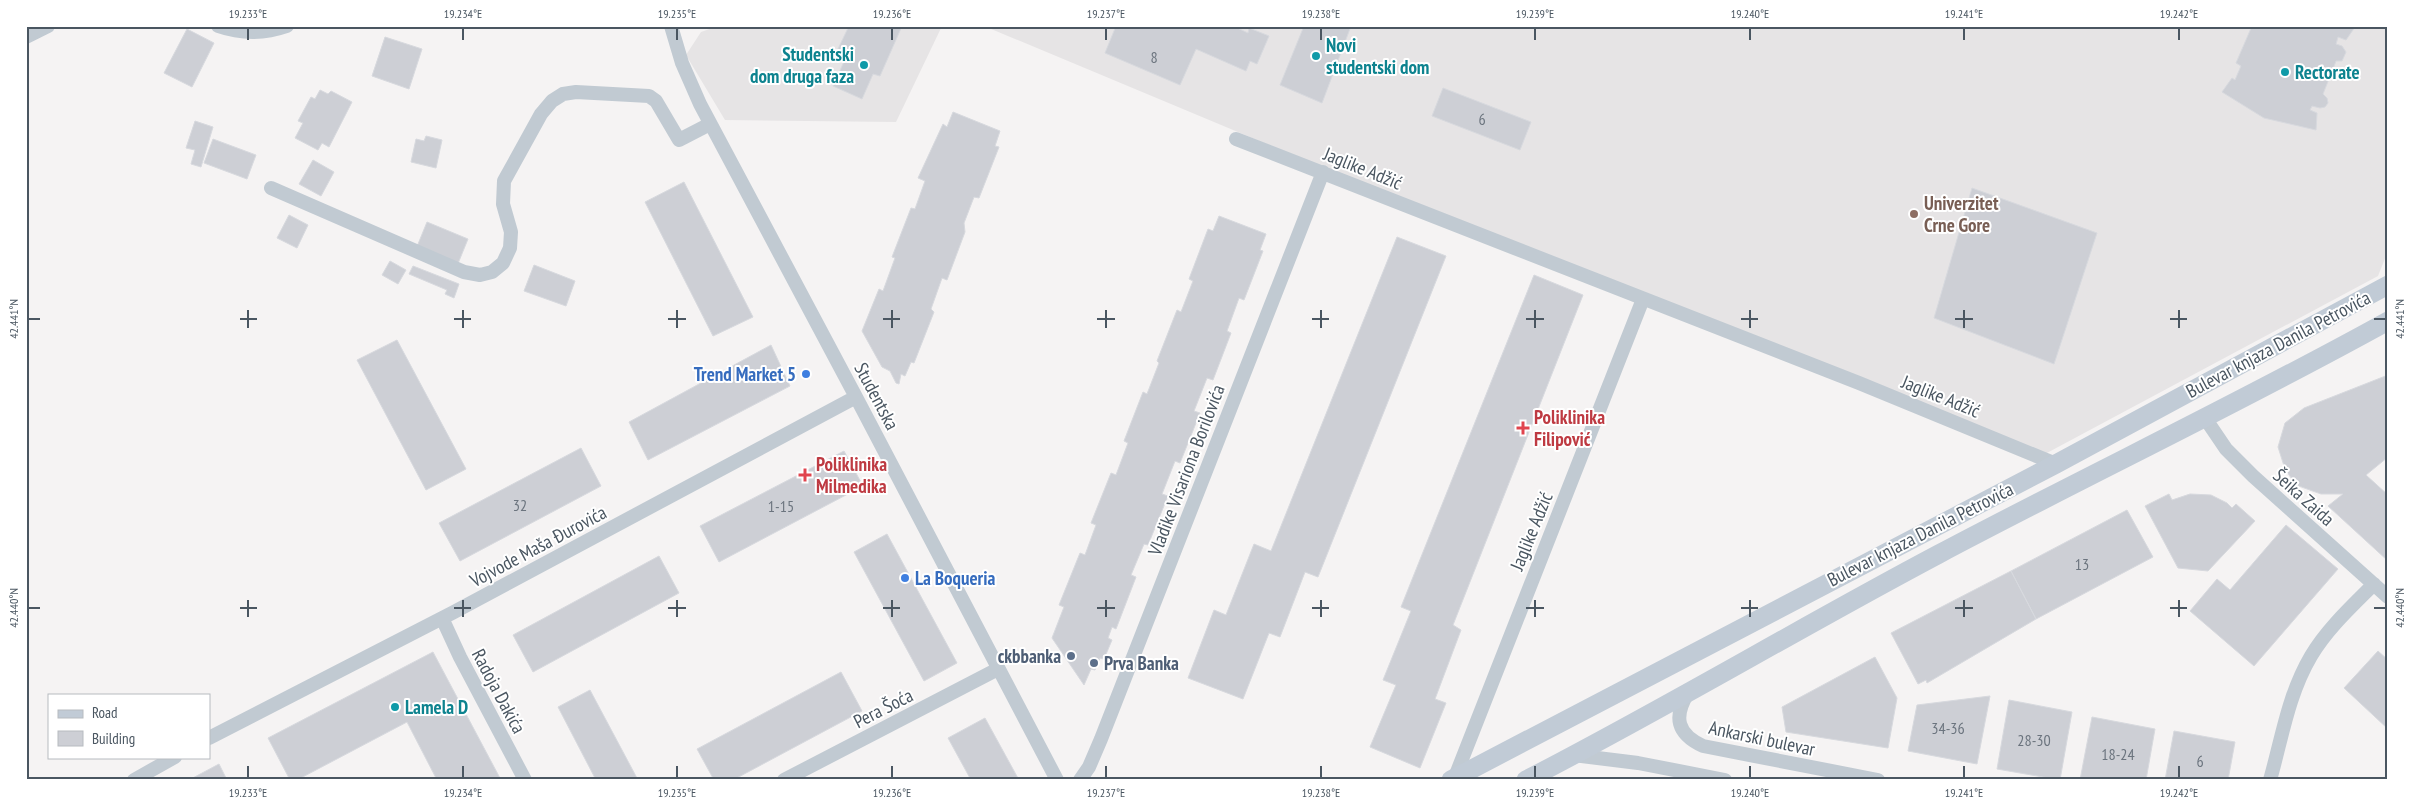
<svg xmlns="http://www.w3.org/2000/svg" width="2414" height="806" font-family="'PT Sans Narrow',sans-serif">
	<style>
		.education { fill: #e6e4e5 }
		.building { fill: #cdcfd5; stroke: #d7d9de }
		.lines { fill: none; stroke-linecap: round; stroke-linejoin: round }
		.minor { stroke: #c1cad2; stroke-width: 14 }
		.secondary { stroke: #c1cbd6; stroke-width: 19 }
		.ticks { fill: none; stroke: #4a5661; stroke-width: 2 }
		.culture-dot { fill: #0f9aa8; stroke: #fff; stroke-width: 2 }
		.education-dot { fill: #8d6e63; stroke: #fff; stroke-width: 2 }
		.shop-dot { fill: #3f7fe0; stroke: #fff; stroke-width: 2 }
		.health-dot { fill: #e0444e; stroke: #fff; stroke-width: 2 }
		.service-dot { fill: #5c6f8a; stroke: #fff; stroke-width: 2 }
		.labels { text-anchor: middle; stroke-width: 4; stroke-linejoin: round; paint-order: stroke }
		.number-label { font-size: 16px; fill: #6b747e }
		.culture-label { font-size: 19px; font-weight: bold; fill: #0d838f; stroke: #fff; text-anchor: start }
		.street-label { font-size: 19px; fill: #4a5661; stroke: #fff }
		.education-label { font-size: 19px; font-weight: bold; fill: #785e54; stroke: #fff; text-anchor: start }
		.shop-label { font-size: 19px; font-weight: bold; fill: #366cbe; stroke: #fff; text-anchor: end }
		.health-label { font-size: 19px; font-weight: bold; fill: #be3a42; stroke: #fff; text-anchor: start }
		.service-label { font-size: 19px; font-weight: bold; fill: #4e5e75; stroke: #fff; text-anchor: end }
		.neatline { fill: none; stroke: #4a5661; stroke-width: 2 }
		.ticks-label { font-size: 12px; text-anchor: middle; fill: #4a5661 }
	</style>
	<rect width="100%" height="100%" fill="#f5f3f3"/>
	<path class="education" d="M718,26H942L896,122L725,120L686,55L701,32Z
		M984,26H2388V251L2378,276L2045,454L1346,177Z"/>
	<path class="building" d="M849,26H902L880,76L873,74L862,99L833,86L847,55L837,51Z
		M1116,26H1233L1248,33L1249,28L1269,36L1257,64L1250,61L1246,71L1196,49L1180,85L1105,53Z
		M1304,26H1351L1322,103L1280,85Z
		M2252,26L2355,27L2346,40L2338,37L2336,44L2342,46L2346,52L2342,61H2336L2323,94L2327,98L2328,103L2325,107L2320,108L2312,106L2310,110L2317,113L2316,130L2264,118L2222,92L2232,78L2235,80L2241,66L2236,63Z
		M187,29L214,43L192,87L164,73Z
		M385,37L422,49L409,89L372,76Z
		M1443,88L1531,122L1520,150L1432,116Z
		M320,90L328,94L331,91L352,102L329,147L322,143L318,150L295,138L303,123L298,121L311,97L315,99Z
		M953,112L1000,131L995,146L999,147L979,198L974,197L964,223L965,232L947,280L942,278L931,309L934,312L914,363L911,362L905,376L901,374L899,384L896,383L890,371L882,367L862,331L879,289L883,291L895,258L892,257L911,208L915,209L925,181L918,178L943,124L947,127Z
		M195,121L213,127L201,167L191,164L195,150L186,148Z
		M426,136L442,140L436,168L411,162L416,139L424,141Z
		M213,139L256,155L247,179L204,163Z
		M313,160L334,172L321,196L299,184Z
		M684,182L753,317L713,336L645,202Z
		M1972,188L2097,233L2054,364L1934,318Z
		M289,215L308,225L297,248L277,238Z
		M1219,216L1266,234L1260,250L1263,251L1244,300L1239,298L1227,331L1231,333L1213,380L1207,378L1194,411L1200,413L1180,463L1175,461L1162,494L1168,496L1148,545L1144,544L1131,575L1136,577L1116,629L1112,627L1108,638L1112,640L1104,659L1100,658L1095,670L1091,669L1084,685L1052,638L1064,607L1059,605L1080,553L1085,555L1096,525L1091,523L1111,473L1116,475L1128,443L1124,441L1143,392L1147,394L1159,363L1157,361L1177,310L1181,312L1193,281L1189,279L1208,229L1213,231Z
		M427,222L468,239L457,266L416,249Z
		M1397,237L1446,256L1318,577L1305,572L1280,637L1269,633L1243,699L1188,678L1214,610L1226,615L1254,544L1271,551Z
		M390,261L406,270L398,284L382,275Z
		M534,265L575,281L566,306L524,291Z
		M413,266L459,284L454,298L445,294L447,290L409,274Z
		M1534,275L1583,295L1453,625L1461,630L1435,699L1446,703L1420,768L1370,747L1396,685L1383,680L1411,611L1401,607Z
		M397,340L466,469L426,490L357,360Z
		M771,345L790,386L648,460L629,422Z
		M2388,375V457L2366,475L2388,495V561L2328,506L2343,494H2321L2296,485L2285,469L2278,447L2285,423L2304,408Z
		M581,448L601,486L460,561L439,523Z
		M844,451L863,486L719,562L700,526Z
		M2169,494L2172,500L2190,494L2211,495L2227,503L2232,508L2236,504L2255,521L2208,571L2178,568L2145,506Z
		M2127,510L2153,557L2036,619L2011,571Z
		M2286,525L2338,569L2254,666L2190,611L2217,579L2230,590Z
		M887,534L957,663L924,681L854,552Z
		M659,556L679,593L533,672L513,635Z
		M2011,571L2036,619L1927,683L1926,680L1918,684L1891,633Z
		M2378,651L2388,660V729L2344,688Z
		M433,652L501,780H437L407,722L297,780H290L268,738Z
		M1875,657L1897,698L1888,748L1786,732L1782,707Z
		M841,672L862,711L733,780H714L697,749Z
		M590,690L638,780H596L558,707Z
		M1990,696L1977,764L1908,751L1917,705Z
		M2009,700L2072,712L2060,780L1997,769Z
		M2092,717L2155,729L2146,780H2080Z
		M985,718L1019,780H971L948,738Z
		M2174,731L2235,742L2228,780H2165Z
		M219,764L227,780H189Z"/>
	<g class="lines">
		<path class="minor" d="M218,26C241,34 264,34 287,26
			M671,26L682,63L700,104L856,397L1057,780
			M26,37L48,26
			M1236,139L1859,383L2056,464
			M271,188L464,272L480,275L492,272L503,263L510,248L511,232L503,204L504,181L541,114L552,101L563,94L576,92L649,96L656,101L679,140L710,124
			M2205,418L2226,449L2253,476L2388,597
			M442,618L460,657L525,780
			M1688,693C1673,717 1677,734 1703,746L1878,780
			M209,738L454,612L856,397
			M1573,755L1638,763L1725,780
			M1455,777L1643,299
			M134,780L175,757
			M784,780L998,669
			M1080,780L1089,767L1101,739L1323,172
			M2270,780C2282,738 2288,695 2311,656C2327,629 2352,606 2374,584"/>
		<path class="secondary" d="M1451,780L2056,464L2388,285
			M1526,780C1666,708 1801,627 1939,554C2088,475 2240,403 2388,321"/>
	</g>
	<path class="ticks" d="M248,28V40M463,28V40M677,28V40M892,28V40M1106,28V40M1321,28V40M1535,28V40M1750,28V40M1964,28V40M2179,28V40M248,310V328M463,310V328M677,310V328M892,310V328M1106,310V328M1321,310V328M1535,310V328M1750,310V328M1964,310V328M2179,310V328M28,319H40M240,319H257M454,319H471M668,319H686M883,319H900M1097,319H1115M1312,319H1329M1526,319H1544M1741,319H1758M1955,319H1973M2170,319H2187M2374,319H2386M248,600V617M463,600V617M677,600V617M892,600V617M1106,600V617M1321,600V617M1535,600V617M1750,600V617M1964,600V617M2179,600V617M28,608H40M240,608H257M454,608H471M668,608H686M883,608H900M1097,608H1115M1312,608H1329M1526,608H1544M1741,608H1758M1955,608H1973M2170,608H2187M2374,608H2386M248,766V778M463,766V778M677,766V778M892,766V778M1106,766V778M1321,766V778M1535,766V778M1750,766V778M1964,766V778M2179,766V778"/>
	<g class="culture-dot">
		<circle cx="1316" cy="56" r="5"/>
		<circle cx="864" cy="65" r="5"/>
		<circle cx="2285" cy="72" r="5"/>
		<circle cx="395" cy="707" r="5"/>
	</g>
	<circle class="education-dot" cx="1914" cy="214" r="5"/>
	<g class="shop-dot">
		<circle cx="806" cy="374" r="5"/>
		<circle cx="905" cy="578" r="5"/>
	</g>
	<g class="health-dot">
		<path d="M1520.5 420.5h5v5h5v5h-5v5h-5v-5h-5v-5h5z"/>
		<path d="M802.5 467.5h5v5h5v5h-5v5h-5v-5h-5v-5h5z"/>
	</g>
	<g class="service-dot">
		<circle cx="1071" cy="656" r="5"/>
		<circle cx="1094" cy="663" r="5"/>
	</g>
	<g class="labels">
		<g class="number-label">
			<text x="1154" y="63">8</text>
			<text x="1482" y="125">6</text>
			<text x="520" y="511">32</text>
			<text x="781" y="512">1-15</text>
			<text x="2082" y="570">13</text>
			<text x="1948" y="734">34-36</text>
			<text x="2034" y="746">28-30</text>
			<text x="2118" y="760">18-24</text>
			<text x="2200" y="767">6</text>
		</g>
		<g class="culture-label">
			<text x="1326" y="52">Novi<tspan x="1326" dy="22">studentski dom</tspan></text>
			<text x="854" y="61" text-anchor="end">Studentski<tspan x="854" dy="22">dom druga faza</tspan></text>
			<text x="2295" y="79">Rectorate</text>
			<text x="405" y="714">Lamela D</text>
		</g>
		<g class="street-label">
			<text transform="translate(1363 168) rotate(22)" y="7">Jaglike Adžić</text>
			<text transform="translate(2278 344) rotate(-28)" y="7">Bulevar knjaza Danila Petrovića</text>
			<text transform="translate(877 396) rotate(62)" y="7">Studentska</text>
			<text transform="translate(1941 396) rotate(22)" y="7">Jaglike Adžić</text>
			<text transform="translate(1186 470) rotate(-69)" y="7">Vladike Visariona Borilovića</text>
			<text transform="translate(2304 497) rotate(42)" y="7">Šeika Zaida</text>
			<text transform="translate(1531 531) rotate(-68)" y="7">Jaglike Adžić</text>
			<text transform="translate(1920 534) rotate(-27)" y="7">Bulevar knjaza Danila Petrovića</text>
			<text transform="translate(538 546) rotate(-28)" y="7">Vojvode Maša Đurovića</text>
			<text transform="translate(499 691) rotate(62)" y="7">Radoja Dakića</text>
			<text transform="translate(883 708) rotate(-27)" y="7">Pera Šoća</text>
			<text transform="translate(1762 738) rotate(12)" y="7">Ankarski bulevar</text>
		</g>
		<g class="education-label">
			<text x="1924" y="210">Univerzitet<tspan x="1924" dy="22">Crne Gore</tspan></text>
		</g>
		<g class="shop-label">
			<text x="796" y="381">Trend Market 5</text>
			<text x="915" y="585" text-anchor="start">La Boqueria</text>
		</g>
		<g class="health-label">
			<text x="1534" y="424">Poliklinika<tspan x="1534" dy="22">Filipović</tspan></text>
			<text x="816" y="471">Poliklinika<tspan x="816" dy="22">Milmedika</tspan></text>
		</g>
		<g class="service-label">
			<text x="1061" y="663">ckbbanka</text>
			<text x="1104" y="670" text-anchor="start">Prva Banka</text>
		</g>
	</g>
	<rect width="2414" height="806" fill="none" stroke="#ffffff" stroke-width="55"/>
	<rect x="48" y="694" width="162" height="65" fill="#ffffff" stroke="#b7bbc0"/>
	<rect x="58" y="710" width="25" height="8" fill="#c1cbd6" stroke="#b7bbc0"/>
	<text x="92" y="718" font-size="15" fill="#4a5661">Road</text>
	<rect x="58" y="731" width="25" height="15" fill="#cdcfd5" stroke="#b7bbc0"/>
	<text x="92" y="744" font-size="15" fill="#4a5661">Building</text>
	<rect x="28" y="28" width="2358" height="750" class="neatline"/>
	<g class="ticks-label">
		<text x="248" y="18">19.233°E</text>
		<text x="463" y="18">19.234°E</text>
		<text x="677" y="18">19.235°E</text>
		<text x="892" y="18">19.236°E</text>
		<text x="1106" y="18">19.237°E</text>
		<text x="1321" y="18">19.238°E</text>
		<text x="1535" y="18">19.239°E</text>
		<text x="1750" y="18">19.240°E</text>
		<text x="1964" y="18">19.241°E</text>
		<text x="2179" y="18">19.242°E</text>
		<text transform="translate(14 319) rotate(-90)" y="4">42.441°N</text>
		<text transform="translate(2400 319) rotate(-90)" y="4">42.441°N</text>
		<text transform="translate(14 608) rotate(-90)" y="4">42.440°N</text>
		<text transform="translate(2400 608) rotate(-90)" y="4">42.440°N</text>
		<text x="248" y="797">19.233°E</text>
		<text x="463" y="797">19.234°E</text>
		<text x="677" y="797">19.235°E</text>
		<text x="892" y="797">19.236°E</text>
		<text x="1106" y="797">19.237°E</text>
		<text x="1321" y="797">19.238°E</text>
		<text x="1535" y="797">19.239°E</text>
		<text x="1750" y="797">19.240°E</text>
		<text x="1964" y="797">19.241°E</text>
		<text x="2179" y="797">19.242°E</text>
	</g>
</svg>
